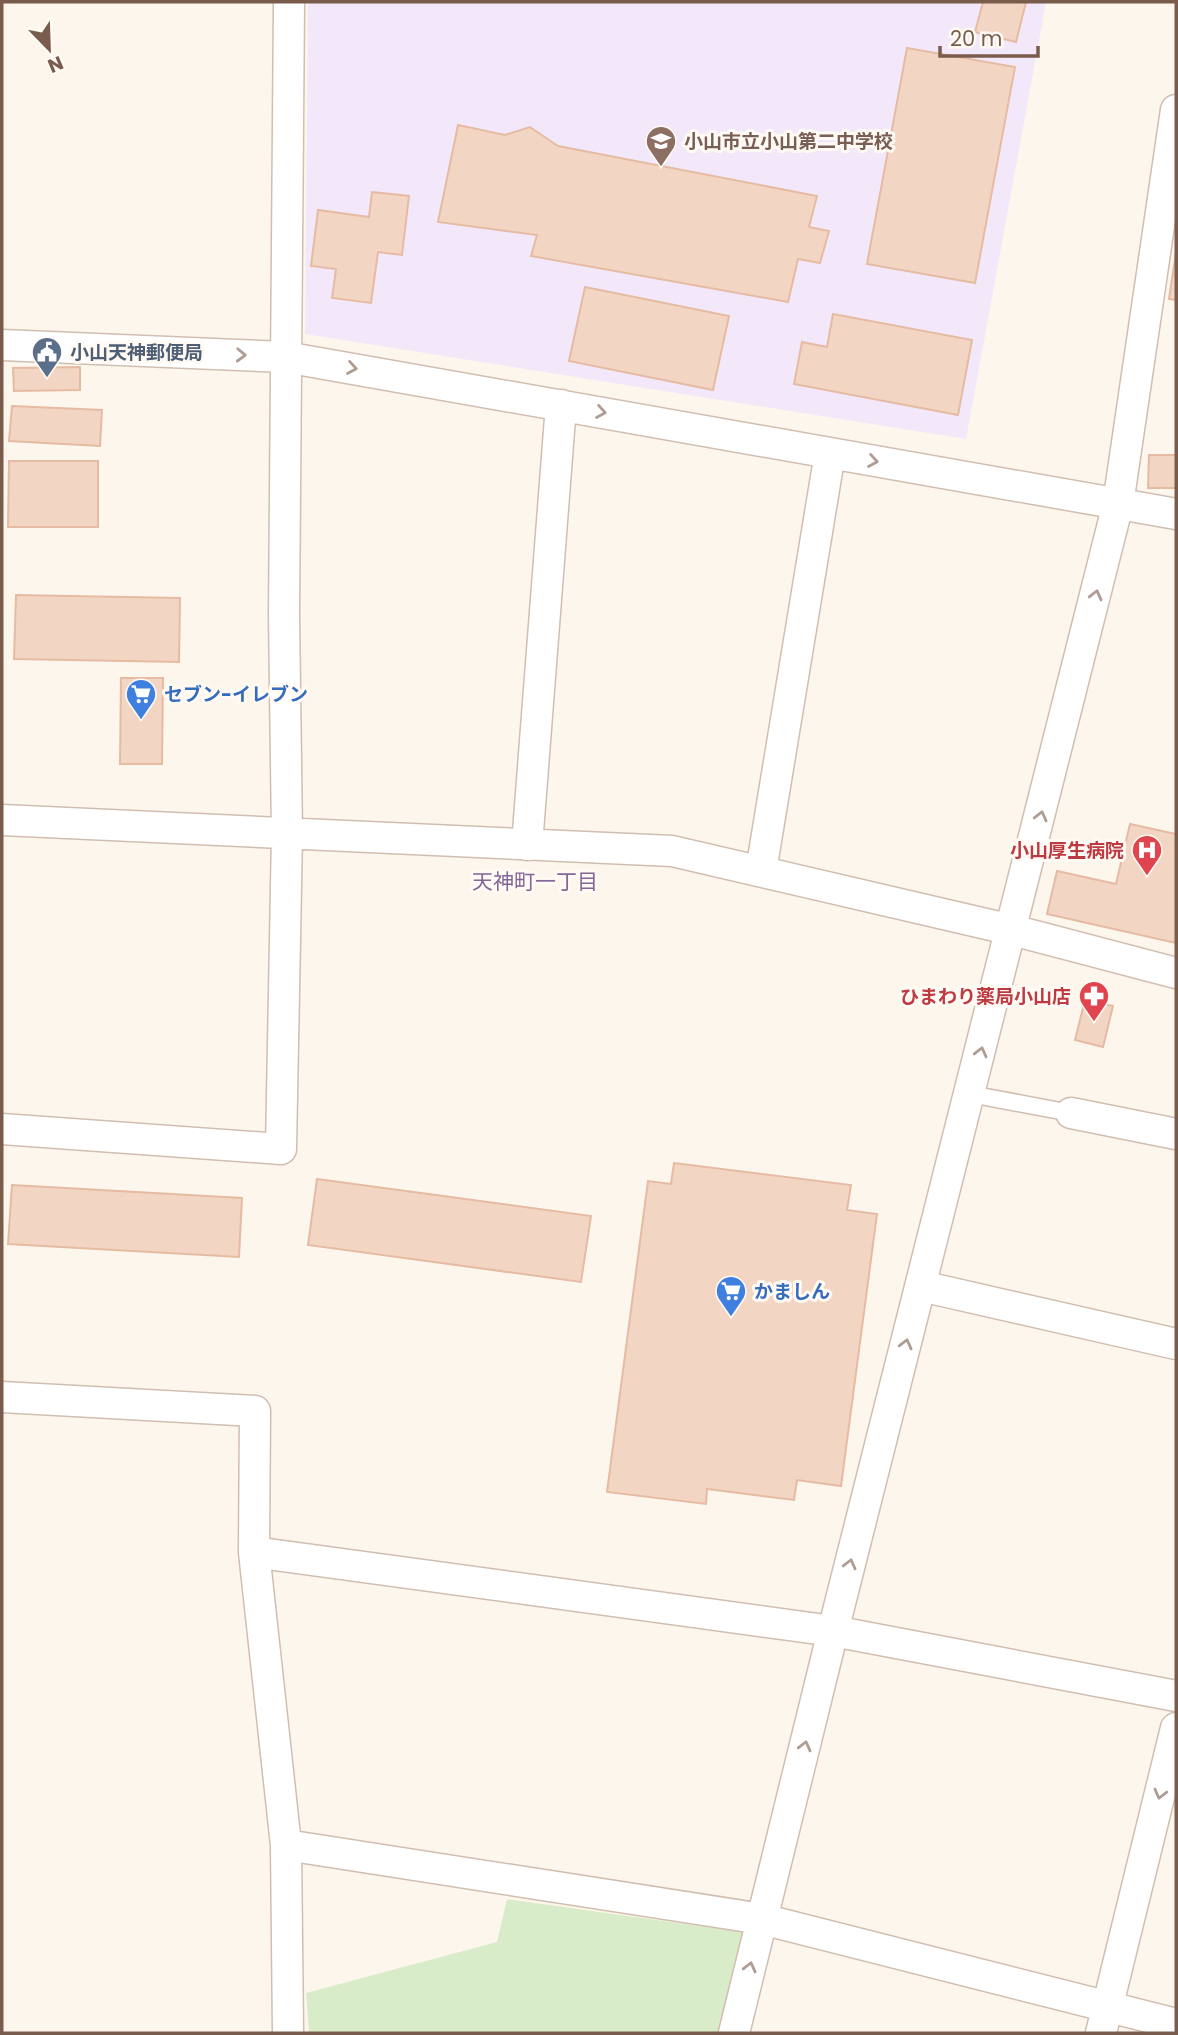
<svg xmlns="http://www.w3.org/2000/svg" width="1178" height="2035" font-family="Poppins,'Noto Sans JP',sans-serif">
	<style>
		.education { fill: #f3e8fa }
		.green { fill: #d8ecc9 }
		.building { fill: #f3d5c3; stroke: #e6bba3; stroke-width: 2 }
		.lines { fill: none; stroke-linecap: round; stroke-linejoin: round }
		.lane-casing { stroke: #d1beb0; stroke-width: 19 }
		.street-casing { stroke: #d1beb0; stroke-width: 33 }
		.lane { stroke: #fff; stroke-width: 16 }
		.street { stroke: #fff; stroke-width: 30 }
		.oneway { stroke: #af9d94 }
		.labels { text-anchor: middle; stroke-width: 6; stroke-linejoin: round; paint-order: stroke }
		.education-label { font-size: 19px; font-weight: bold; fill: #785e54; stroke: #fffaf3; text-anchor: start }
		.service-label { font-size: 19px; font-weight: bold; fill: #4e5e75; stroke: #fffaf3; text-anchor: start }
		.shop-label { font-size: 19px; font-weight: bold; fill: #366cbe; stroke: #fffaf3; text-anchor: start }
		.health-label { font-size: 19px; font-weight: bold; fill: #be3a42; stroke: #fffaf3; text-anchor: end }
		.neighbourhood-label { font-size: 21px; fill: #846695; stroke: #fffaf3 }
	</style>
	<rect width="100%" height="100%" fill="#fdf6ec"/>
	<path class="education" d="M308,2H1046L966,439L305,334Z"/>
	<path class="green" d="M507,1899L743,1932L719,2033H309L306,1993L497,1942Z"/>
	<path class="building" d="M983,2H1026L1016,42L975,32Z
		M907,48L1015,67L975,283L867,264Z
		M458,125L505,135L530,127L558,146L817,196L809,227L829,231L820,263L798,259L788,302L531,256L537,235L438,222Z
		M372,192L409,196L402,255L378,252L371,303L332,298L336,269L311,266L318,210L369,217Z
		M1176,252V300L1169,299Z
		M585,287L729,316L713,390L569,361Z
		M833,314L972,340L958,415L794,384L802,342L827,347Z
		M80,367V390L14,391L13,368Z
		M12,406L102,410L100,446L9,441Z
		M1149,455H1176V488H1148Z
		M9,461H98V527H8Z
		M16,595L180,598L179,662L14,659Z
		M121,678H163L162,764H120Z
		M1130,824L1176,834V943L1047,914L1057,871L1116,884Z
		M1085,1000L1113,1006L1103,1047L1075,1040Z
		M674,1163L851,1185L847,1210L877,1214L841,1486L797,1480L794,1500L707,1489L706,1504L607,1492L648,1181L671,1184Z
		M317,1179L591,1216L581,1282L308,1245Z
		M12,1185L242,1198L239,1257L8,1244Z"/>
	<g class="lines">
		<g class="lane-casing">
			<path id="lane" d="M970,1094L1071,1113"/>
		</g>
		<g class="street-casing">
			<path id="street" d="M2,345L285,357L1176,514
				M2,820L672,851L1012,930L1176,973
				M527,845L561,405
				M761,871L830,453
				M1071,1113L1176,1134
				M2,1129L281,1149L287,834L284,615L289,2
				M921,1286L1176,1344
				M2,1397L255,1411L254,1552L286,1845L288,2033
				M254,1552L833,1631L1176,1696
				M286,1845L762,1919L1176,2024
				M734,2033L833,1631L1118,504L1176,110
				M1101,2033L1176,1728"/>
		</g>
		<use href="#lane" class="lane"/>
		<use href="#street" class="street"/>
	</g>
	<defs><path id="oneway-chevron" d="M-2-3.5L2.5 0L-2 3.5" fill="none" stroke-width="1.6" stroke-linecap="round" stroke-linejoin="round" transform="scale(1.75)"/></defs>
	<g class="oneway">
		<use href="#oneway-chevron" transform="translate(241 355) rotate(2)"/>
		<use href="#oneway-chevron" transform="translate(352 368) rotate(10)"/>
		<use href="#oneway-chevron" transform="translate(601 412) rotate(10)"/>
		<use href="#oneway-chevron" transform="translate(873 461) rotate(10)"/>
		<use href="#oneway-chevron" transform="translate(1096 595) rotate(-76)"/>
		<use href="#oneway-chevron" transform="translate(1041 816) rotate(-76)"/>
		<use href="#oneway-chevron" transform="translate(981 1052) rotate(-76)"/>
		<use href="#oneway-chevron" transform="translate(906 1344) rotate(-76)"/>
		<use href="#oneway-chevron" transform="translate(850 1564) rotate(-76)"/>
		<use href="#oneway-chevron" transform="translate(805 1746) rotate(-76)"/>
		<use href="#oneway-chevron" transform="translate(1160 1794) rotate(104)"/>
		<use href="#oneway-chevron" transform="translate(750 1967) rotate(-76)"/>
	</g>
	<defs>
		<g id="school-pin" transform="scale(1.575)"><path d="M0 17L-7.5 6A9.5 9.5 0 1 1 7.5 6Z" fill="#8d6e63" stroke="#fffaf3"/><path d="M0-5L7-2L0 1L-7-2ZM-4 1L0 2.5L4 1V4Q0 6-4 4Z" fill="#fff"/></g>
		<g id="civic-pin" transform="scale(1.575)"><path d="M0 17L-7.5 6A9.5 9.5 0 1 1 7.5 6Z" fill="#5c6f8a" stroke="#fffaf3"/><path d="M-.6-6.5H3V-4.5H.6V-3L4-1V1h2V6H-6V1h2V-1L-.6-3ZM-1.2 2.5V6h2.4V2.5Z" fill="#fff"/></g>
		<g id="supermarket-pin" transform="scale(1.575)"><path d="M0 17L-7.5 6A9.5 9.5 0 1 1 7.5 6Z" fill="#3f7fe0" stroke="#fffaf3"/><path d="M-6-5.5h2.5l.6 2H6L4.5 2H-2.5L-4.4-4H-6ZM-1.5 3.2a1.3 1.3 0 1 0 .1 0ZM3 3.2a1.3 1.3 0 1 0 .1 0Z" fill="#fff"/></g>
		<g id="hospital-pin" transform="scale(1.575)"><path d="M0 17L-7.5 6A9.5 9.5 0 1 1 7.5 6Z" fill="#e0444e" stroke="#fffaf3"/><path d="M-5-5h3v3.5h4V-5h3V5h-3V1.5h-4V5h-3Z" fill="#fff"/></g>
		<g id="pharmacy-pin" transform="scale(1.575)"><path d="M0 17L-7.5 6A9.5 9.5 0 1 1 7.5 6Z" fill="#e0444e" stroke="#fffaf3"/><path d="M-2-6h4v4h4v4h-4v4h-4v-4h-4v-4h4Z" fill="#fff"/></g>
	</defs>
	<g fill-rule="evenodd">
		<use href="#school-pin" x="661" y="141"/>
		<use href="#civic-pin" x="47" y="352"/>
		<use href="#supermarket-pin" x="141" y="694"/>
		<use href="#hospital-pin" x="1147" y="850"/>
		<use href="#pharmacy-pin" x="1094" y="996"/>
		<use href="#supermarket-pin" x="731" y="1291"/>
	</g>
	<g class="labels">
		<g class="education-label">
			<text x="684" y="148">小山市立小山第二中学校</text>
		</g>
		<g class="service-label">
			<text x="70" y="359">小山天神郵便局</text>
		</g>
		<g class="shop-label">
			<text x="164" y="701">セブン-イレブン</text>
			<text x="754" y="1298">かましん</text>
		</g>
		<g class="health-label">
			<text x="1124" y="857">小山厚生病院</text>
			<text x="1071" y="1003">ひまわり薬局小山店</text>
		</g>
		<g class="neighbourhood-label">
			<text x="535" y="889">天神町一丁目</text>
		</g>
	</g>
	<rect width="1178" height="2035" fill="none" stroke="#7a5c4d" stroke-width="7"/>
	<g transform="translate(49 49) rotate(157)" stroke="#fffaf3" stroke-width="5" paint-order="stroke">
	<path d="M0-5L12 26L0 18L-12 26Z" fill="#7a5c4d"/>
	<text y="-10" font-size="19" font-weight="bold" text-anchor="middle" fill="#7a5c4d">N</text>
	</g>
	<path d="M940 46v10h98v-10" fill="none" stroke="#7a5c4d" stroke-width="3.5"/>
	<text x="950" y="46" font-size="21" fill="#7a5c4d" stroke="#fffaf3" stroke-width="5" paint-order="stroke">20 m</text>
</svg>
